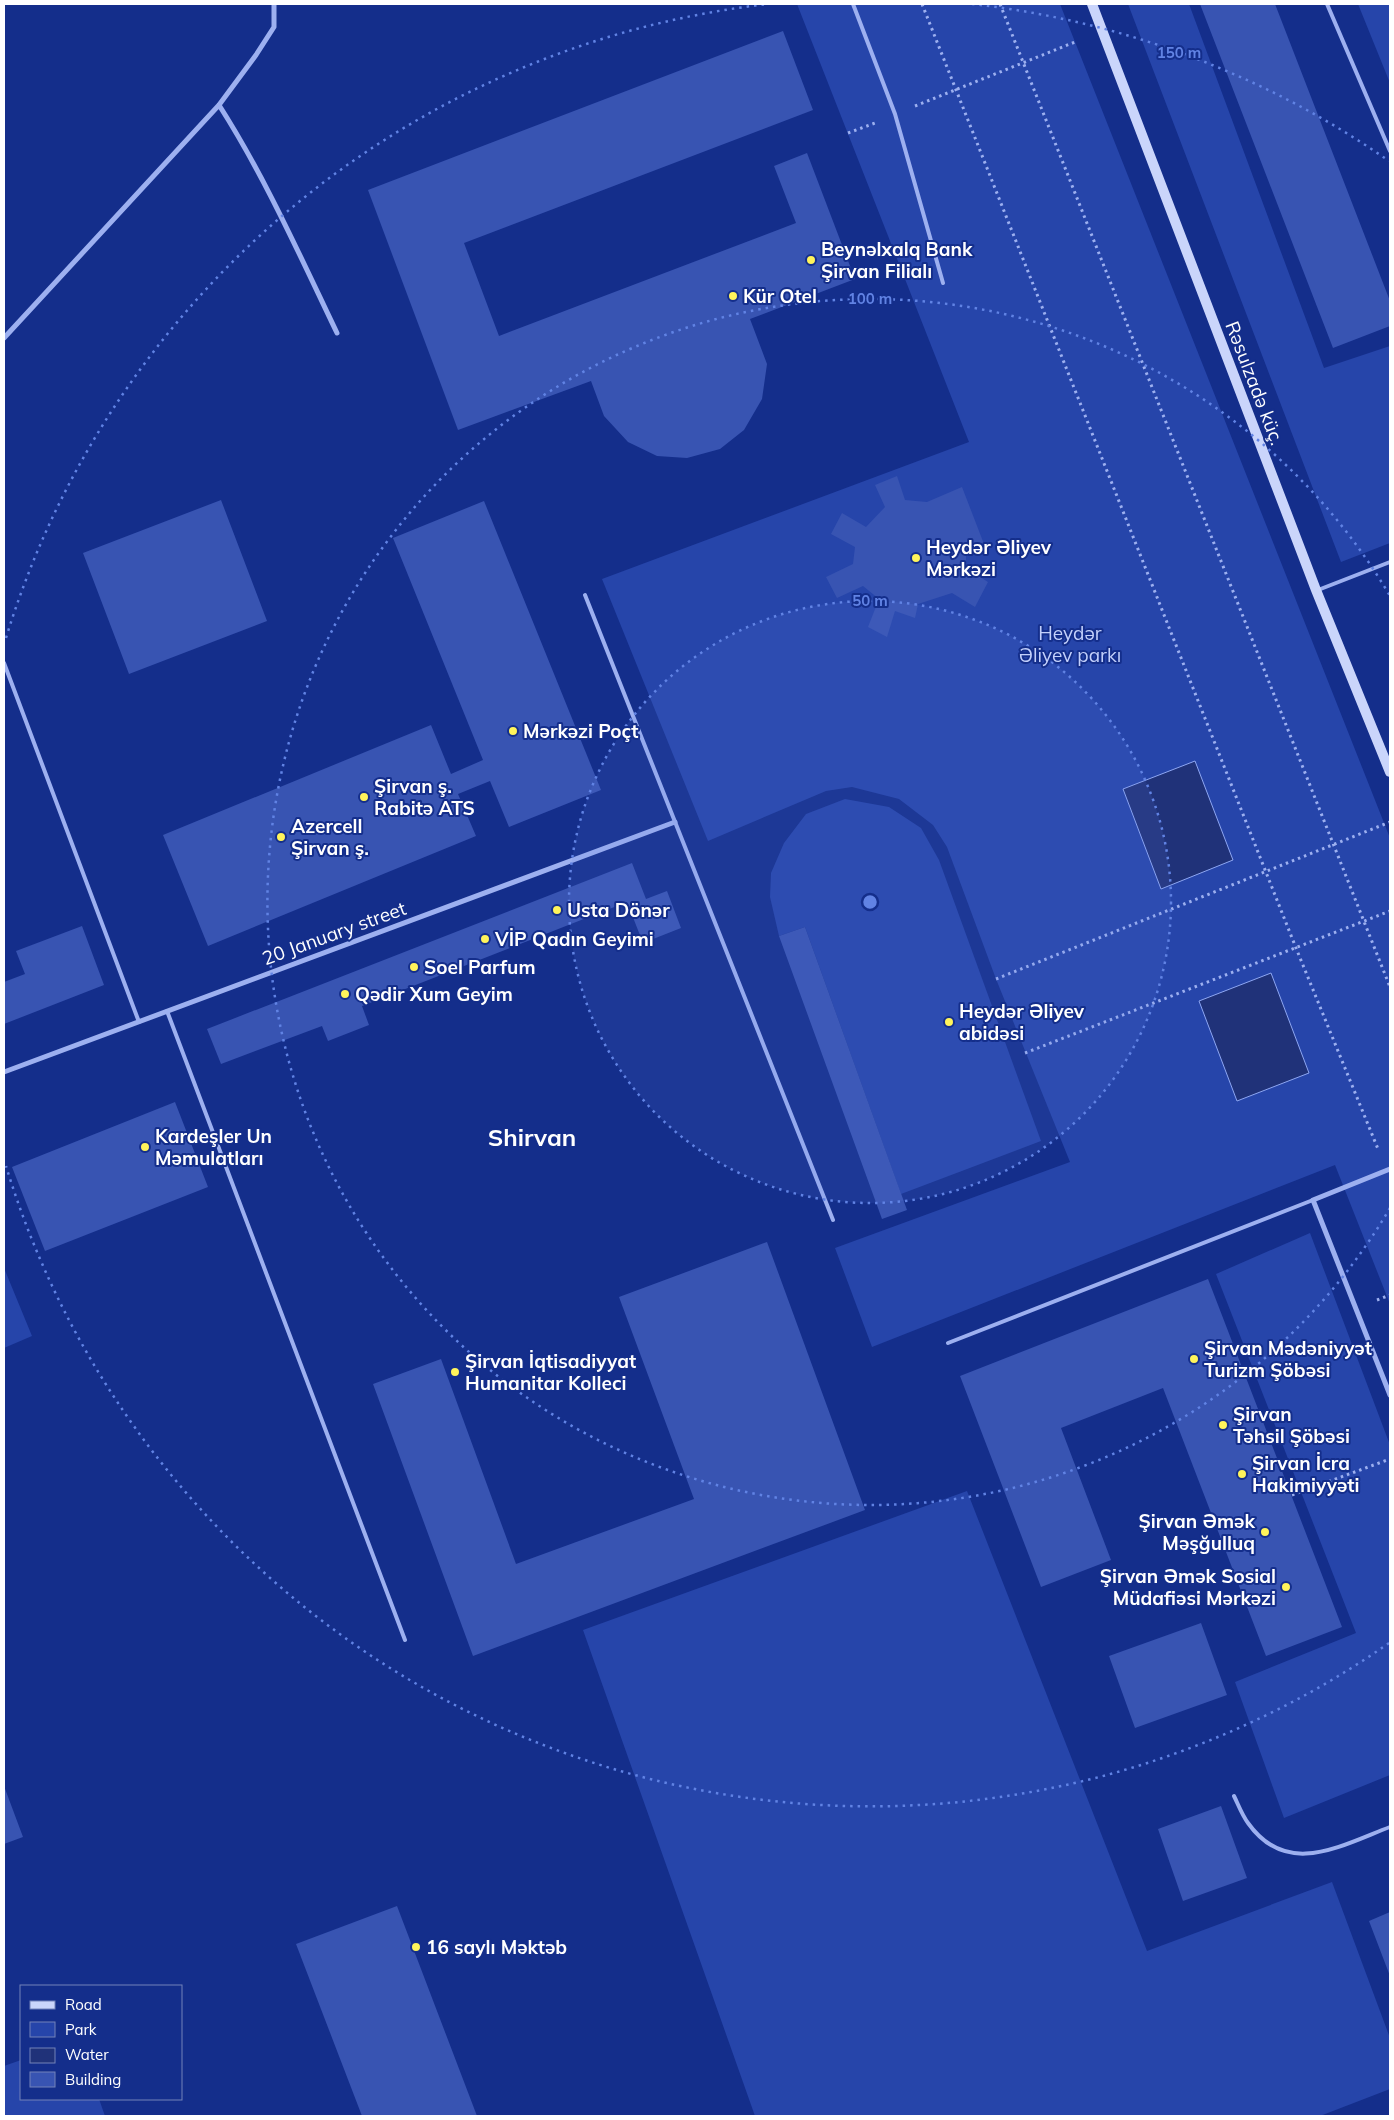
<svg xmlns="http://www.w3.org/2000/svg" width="1394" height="2120" font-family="Mulish,sans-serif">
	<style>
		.green { fill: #2645aa }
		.water { fill: #203279; stroke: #8ea7f3 }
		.building { fill: #3854b2 }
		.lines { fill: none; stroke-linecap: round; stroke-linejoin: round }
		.path { stroke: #9db0f0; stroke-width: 3; stroke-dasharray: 2.5 4; stroke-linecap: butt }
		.service { stroke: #9db0f0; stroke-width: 4 }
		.minor { stroke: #9db0f0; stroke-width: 5 }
		.secondary { stroke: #cad5fb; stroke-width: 10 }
		.ring { fill: none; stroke: #6183e4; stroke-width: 2.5; stroke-dasharray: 2.5 5 }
		.poi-dot { fill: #fff45b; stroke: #142e8b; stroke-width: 2 }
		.labels { text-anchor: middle; stroke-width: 4; stroke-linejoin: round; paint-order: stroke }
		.poi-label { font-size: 19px; font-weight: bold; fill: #fff; stroke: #142e8b; text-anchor: start }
		.street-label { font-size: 19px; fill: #fff; stroke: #142e8b }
		.park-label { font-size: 19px; fill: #c3d0fb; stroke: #142e8b }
		.district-label { font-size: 24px; font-weight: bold; fill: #fff; stroke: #142e8b }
		.centre { fill: #6183e4; stroke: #142e8b; stroke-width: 2.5 }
		.ring-label { font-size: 15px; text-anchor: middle; font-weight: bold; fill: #6183e4; stroke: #142e8b; stroke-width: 4; stroke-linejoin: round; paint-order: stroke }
	</style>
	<rect width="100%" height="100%" fill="#142e8b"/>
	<path class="green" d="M797,4H1060L1390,838V1304L1335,1165L872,1347L835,1248L1070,1162L996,979L947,847L933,825L899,799L852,787L826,791L708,841L602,579L969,442Z
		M1128,4H1189L1324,368L1390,346V543L1341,562Z
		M1358,4H1390V83Z
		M845,799L889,807L921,828L939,860L1041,1141L901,1194L805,927L779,936L770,897L771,873L784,843L806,814Z
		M1310,1233L1390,1445V1775L1284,1818L1235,1682L1356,1633L1216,1274Z
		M4,1268L32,1336L4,1348Z
		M967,1491L1147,1951L1332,1882L1390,2038V2089L1320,2116H755L583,1630Z
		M21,2060V2099H99L105,2116H4V2066Z"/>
	<path class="water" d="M1195,761L1233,860L1161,889L1123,789Z
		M1271,973L1309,1073L1237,1101L1199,1001Z"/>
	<path class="building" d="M1200,4H1275L1390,301V326L1333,348Z
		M783,31L813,110L464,243L499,336L796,223L774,166L807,153L855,279L750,319L767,364L762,399L744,430L720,449L687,458L657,456L628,442L604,416L591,381L458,430L368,190Z
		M897,476L905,500L927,502L962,487L984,544L966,550V568L988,582L975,607L952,593L918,604L915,618L895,611L887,637L868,627L879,599L863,586L837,598L826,577L853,564L855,547L831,534L842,513L866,527L885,507L875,485Z
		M221,500L267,621L129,674L83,553Z
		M484,501L601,790L509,827L490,781L458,794L476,836L208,946L163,835L431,725L451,774L483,760L393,538Z
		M632,863L646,899L667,891L681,928L643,943L627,902L362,1006L369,1025L328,1041L322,1026L221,1064L207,1029Z
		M82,926L104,985L4,1024V982L25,974L16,951Z
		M805,927L907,1210L882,1219L779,936Z
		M175,1102L208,1187L45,1251L12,1167Z
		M767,1242L865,1510L473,1656L373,1384L441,1359L516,1564L694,1499L619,1297Z
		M1208,1279L1342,1627L1266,1656L1163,1388L1061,1428L1111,1560L1041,1587L960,1376Z
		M1201,1623L1227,1695L1135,1728L1109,1656Z
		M4,1786L23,1837L4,1844Z
		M1221,1806L1247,1878L1183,1901L1158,1829Z
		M397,1906L477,2116H362L296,1944Z
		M1390,1912V1976L1369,1921Z"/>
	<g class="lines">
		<path class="path" d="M922,4L1296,948L1378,1149
			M1000,4L1390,987
			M915,106L1075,42
			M848,133L875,123
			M996,979L1390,822
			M1025,1053L1390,911
			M1377,1300L1390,1295
			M1292,1495L1390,1459"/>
		<path class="service" d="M853,4L895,114L943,283
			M1327,4L1390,151
			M1318,590L1390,562
			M585,595L833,1220
			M4,663L139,1022
			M167,1011L405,1640
			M948,1343L1313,1200
			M1234,1796C1238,1804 1242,1815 1248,1823C1287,1878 1340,1846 1390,1827"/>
		<path class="minor" d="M219,105C265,177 300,256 337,333
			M4,338L219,105L256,55L274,27V4
			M4,1072L675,822
			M1390,1169L1313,1200L1390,1395"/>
		<path class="secondary" d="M1092,4L1316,590L1390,772"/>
	</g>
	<circle cx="870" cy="902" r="301" fill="#6183e4" fill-opacity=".12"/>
	<g class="ring">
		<circle cx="870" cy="902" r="301"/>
		<path d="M1390 1208A603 603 0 1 1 1390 596"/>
		<path d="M1389 1643A904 904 0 0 1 6 1166M6 638A904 904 0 0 1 768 4M972 4A904 904 0 0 1 1389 161"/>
	</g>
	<g class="poi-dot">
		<circle cx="811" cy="260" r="5"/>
		<circle cx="733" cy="296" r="5"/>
		<circle cx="916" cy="558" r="5"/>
		<circle cx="513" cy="731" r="5"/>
		<circle cx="364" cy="797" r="5"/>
		<circle cx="281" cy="837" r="5"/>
		<circle cx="557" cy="910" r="5"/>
		<circle cx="485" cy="939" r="5"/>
		<circle cx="414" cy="967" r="5"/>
		<circle cx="345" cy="994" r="5"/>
		<circle cx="949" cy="1022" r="5"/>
		<circle cx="145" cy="1147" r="5"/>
		<circle cx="1194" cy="1359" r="5"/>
		<circle cx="455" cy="1372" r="5"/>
		<circle cx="1223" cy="1425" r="5"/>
		<circle cx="1242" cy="1474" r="5"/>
		<circle cx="1265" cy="1532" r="5"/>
		<circle cx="1286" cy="1587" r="5"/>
		<circle cx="416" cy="1947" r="5"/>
	</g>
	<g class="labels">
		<g class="poi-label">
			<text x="821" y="256">Beynəlxalq Bank<tspan x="821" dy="22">Şirvan Filialı</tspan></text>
			<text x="743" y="303">Kür Otel</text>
			<text x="926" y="554">Heydər Əliyev<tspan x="926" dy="22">Mərkəzi</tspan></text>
			<text x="523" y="738">Mərkəzi Poçt</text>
			<text x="374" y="793">Şirvan ş.<tspan x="374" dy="22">Rabitə ATS</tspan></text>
			<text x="291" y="833">Azercell<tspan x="291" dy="22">Şirvan ş.</tspan></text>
			<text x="567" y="917">Usta Dönər</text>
			<text x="495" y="946">VİP Qadın Geyimi</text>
			<text x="424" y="974">Soel Parfum</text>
			<text x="355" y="1001">Qədir Xum Geyim</text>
			<text x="959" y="1018">Heydər Əliyev<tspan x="959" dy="22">abidəsi</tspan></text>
			<text x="155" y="1143">Kardeşler Un<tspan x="155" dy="22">Məmulatları</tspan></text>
			<text x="1204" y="1355">Şirvan Mədəniyyət<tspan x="1204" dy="22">Turizm Şöbəsi</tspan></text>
			<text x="465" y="1368">Şirvan İqtisadiyyat<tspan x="465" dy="22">Humanitar Kolleci</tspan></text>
			<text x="1233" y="1421">Şirvan<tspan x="1233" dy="22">Təhsil Şöbəsi</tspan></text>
			<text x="1252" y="1470">Şirvan İcra<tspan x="1252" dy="22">Hakimiyyəti</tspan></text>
			<text x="1255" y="1528" text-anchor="end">Şirvan Əmək<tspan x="1255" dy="22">Məşğulluq</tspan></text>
			<text x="1276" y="1583" text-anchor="end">Şirvan Əmək Sosial<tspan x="1276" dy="22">Müdafiəsi Mərkəzi</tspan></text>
			<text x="426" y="1954">16 saylı Məktəb</text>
		</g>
		<g class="street-label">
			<text transform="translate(1255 383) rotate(69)" y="7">Rəsulzadə küç.</text>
			<text transform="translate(334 933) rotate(-20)" y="7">20 January street</text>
		</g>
		<g class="park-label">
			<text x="1070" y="640">Heydər<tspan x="1070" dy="22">Əliyev parkı</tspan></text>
		</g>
		<g class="district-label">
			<text x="532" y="1146">Shirvan</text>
		</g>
	</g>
	<circle cx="870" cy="902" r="8" class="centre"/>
	<g class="ring-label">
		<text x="1179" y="58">150 m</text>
		<text x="870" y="304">100 m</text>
		<text x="870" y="606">50 m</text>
	</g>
	<rect width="1394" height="2120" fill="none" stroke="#ffffff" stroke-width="10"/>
	<rect x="20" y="1985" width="162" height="115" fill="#142e8b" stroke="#7282b9"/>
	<rect x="30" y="2001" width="25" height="8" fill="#cad5fb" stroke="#7282b9"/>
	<text x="65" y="2010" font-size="15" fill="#ffffff">Road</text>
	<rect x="30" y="2022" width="25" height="15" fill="#2645aa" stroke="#7282b9"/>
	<text x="65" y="2035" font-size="15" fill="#ffffff">Park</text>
	<rect x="30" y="2048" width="25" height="15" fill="#203279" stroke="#7282b9"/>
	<text x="65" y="2060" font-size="15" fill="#ffffff">Water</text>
	<rect x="30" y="2072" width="25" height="15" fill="#3854b2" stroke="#7282b9"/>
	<text x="65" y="2085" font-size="15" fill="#ffffff">Building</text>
</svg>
